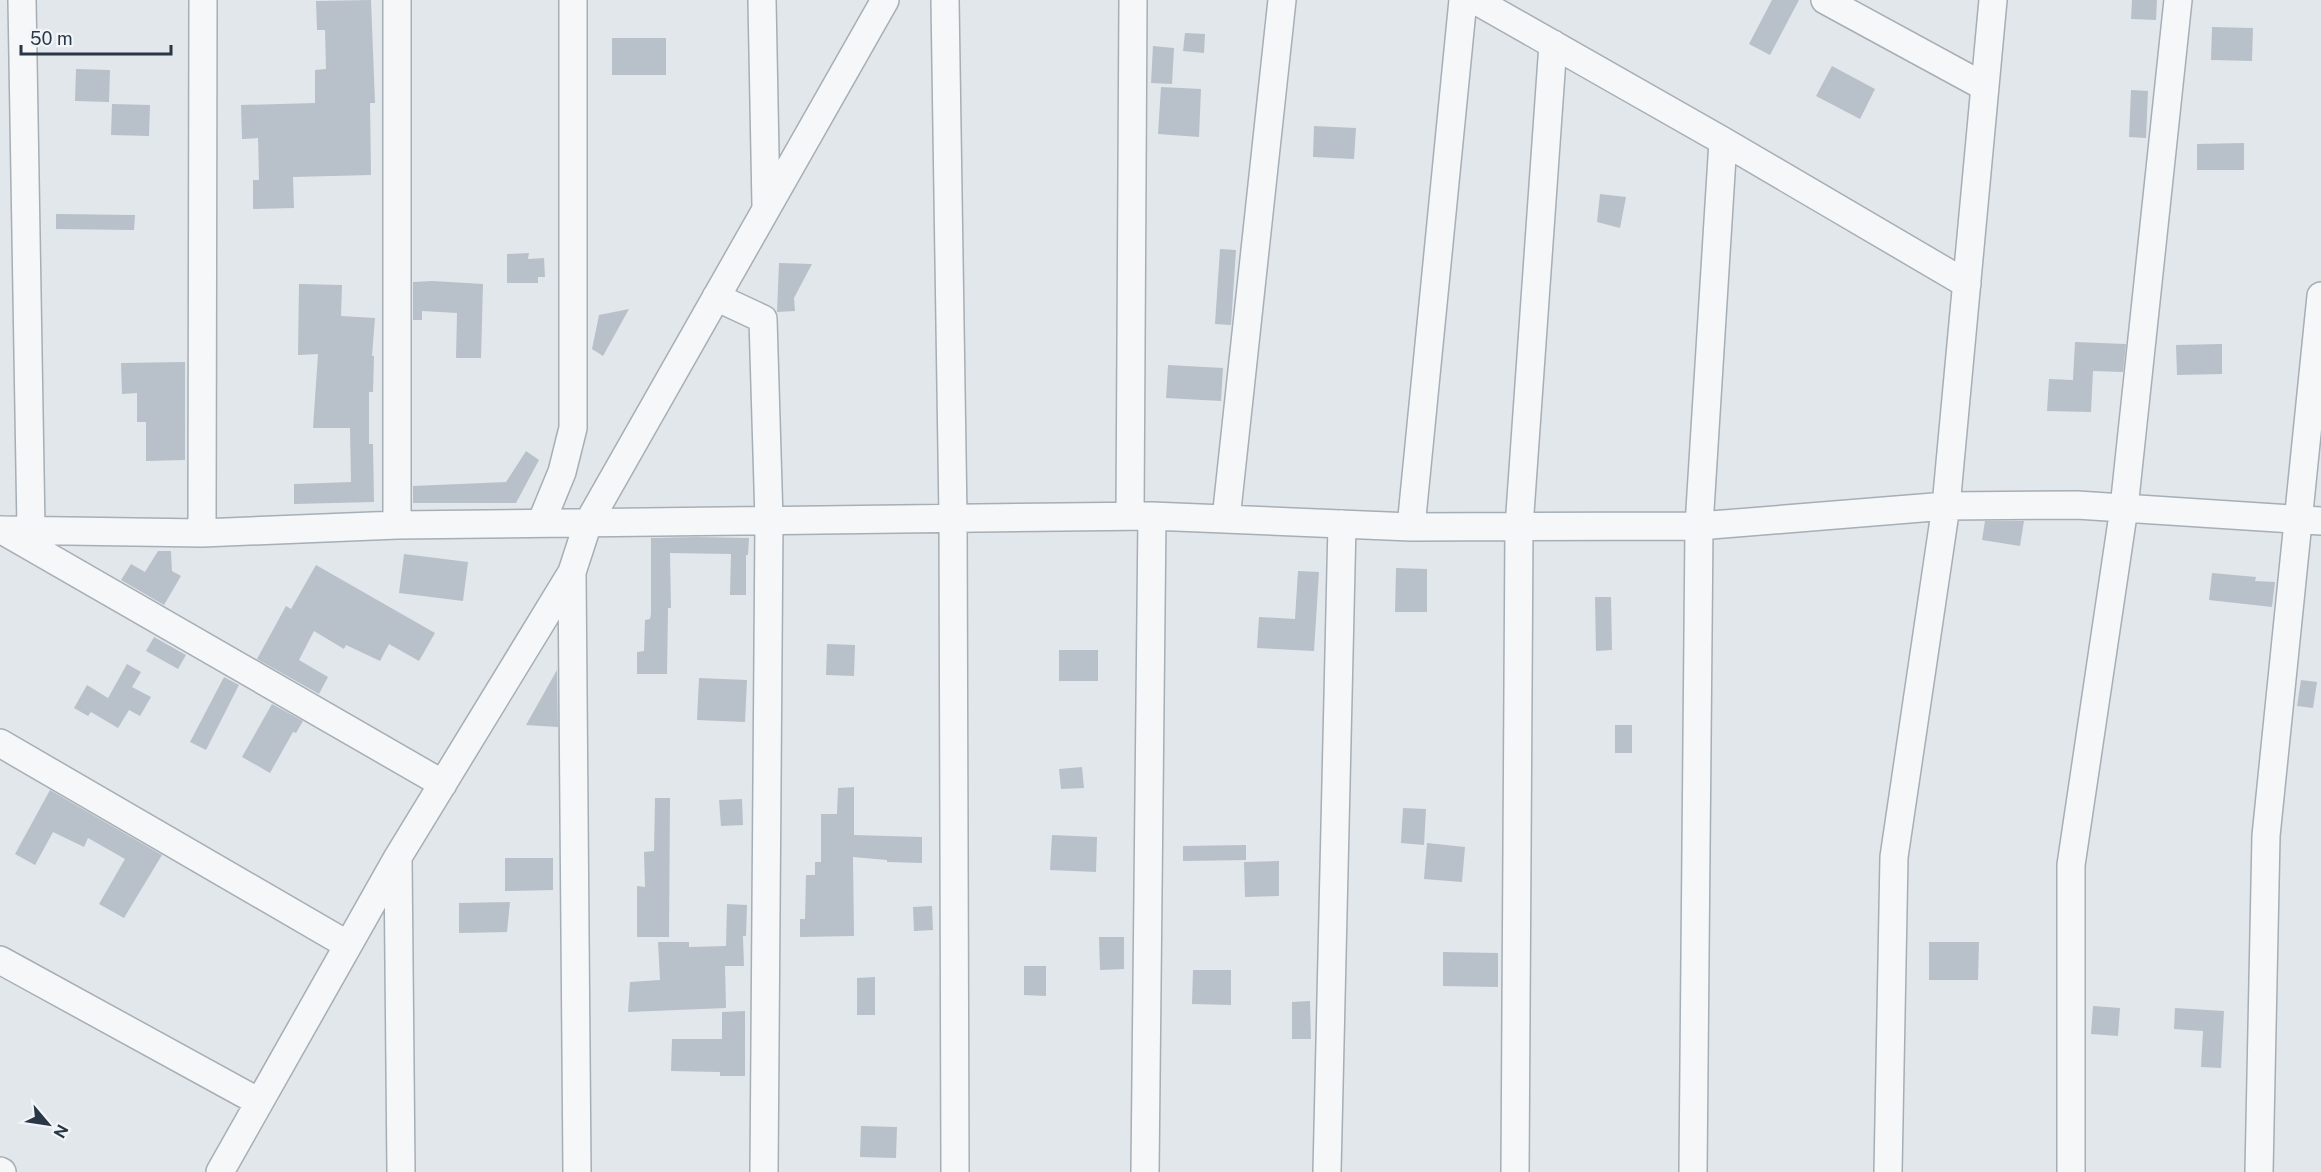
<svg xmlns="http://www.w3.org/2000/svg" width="2321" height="1172" font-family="'Public Sans',sans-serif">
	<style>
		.building { fill: #b8c0ca }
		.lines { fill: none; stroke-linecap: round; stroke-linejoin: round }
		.minor-casing { stroke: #a6aeb6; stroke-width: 30 }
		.minor { stroke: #f5f7f9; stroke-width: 27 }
	</style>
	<rect width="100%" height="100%" fill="#e2e7eb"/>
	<path class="building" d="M371,0L375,103H370L371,175L293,177L294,208L253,209V180H259L258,138L242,139L241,105L315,103V70L326,69L325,30H317L316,1Z
		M1772,0H1799L1770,55L1749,44Z
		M2132,0H2157L2156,20L2131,19Z
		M2212,27L2253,28L2252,61L2211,60Z
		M1185,33L1205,34L1204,53L1183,51Z
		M612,38H666V75H612Z
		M1153,46L1174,48L1172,84L1151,83Z
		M1832,66L1875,89L1860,119L1816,96Z
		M76,69L110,70L109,102L75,101Z
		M1161,87L1201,89L1199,137L1158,134Z
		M2131,90L2148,91L2146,138L2129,137Z
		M112,104L150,105L149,136L111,135Z
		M1314,126L1356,128L1354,159L1313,157Z
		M2244,143V170H2197V144Z
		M1600,194L1626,197L1620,228L1597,222Z
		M56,214L135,215L134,230L56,229Z
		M1220,249L1236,250L1231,325L1215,324Z
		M529,253L528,259L544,258L545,277H538V283H507V254Z
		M779,263L812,264L794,298L795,311L777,312Z
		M432,281L483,284L481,358H456L457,313L422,311V320H413V282Z
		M299,284L342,285L341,316L375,318L372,356H374L373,392H369V444H373L374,502L294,504V484L351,482L350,428H313L318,354L298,355Z
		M629,309L603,356L592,349L599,315Z
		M2075,342L2126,344L2123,372L2093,371L2091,412L2047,411L2049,379L2073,380Z
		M2222,344V374L2177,375L2176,345Z
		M185,362V460L146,461V422H137V393L122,394L121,363Z
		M1168,365L1223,368L1221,401L1166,398Z
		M526,451L539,460L516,503H413V486L506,482Z
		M1985,521H2024L2020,546L1982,540Z
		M696,537L749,538L748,555H746V595H730L731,554L670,553L671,608H668L667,674H637V652L644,651L645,620L650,619L651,614V538Z
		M158,551H171L172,571L181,576L164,605L121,580L131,564L145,572Z
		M404,554L468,562L463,601L399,593Z
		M316,565L435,633L419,661L389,644L380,661L346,645L344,649L314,631L299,660L328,677L319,694L257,659L286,606L291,609Z
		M1396,568L1427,569V612H1395Z
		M1298,571L1319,572L1314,651L1257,648L1259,617L1295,619Z
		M2212,573L2256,577L2255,581L2275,582L2272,607L2209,600Z
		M1595,597H1611L1612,650L1596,651Z
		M154,637L186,655L178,669L146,651Z
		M827,644L855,645L854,676L826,675Z
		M1059,650H1098V681H1059Z
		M127,664L141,672L132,687L151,697L140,716L129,710L118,728L91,712L88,716L74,708L87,685L108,698Z
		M557,670L558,727L526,725Z
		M224,677L239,685L206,750L190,742Z
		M699,678L747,680L745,722L697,720Z
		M2301,680L2317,682L2313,708L2297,706Z
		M272,704L303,721L296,733L293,732L270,773L242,757Z
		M1615,725H1632V753H1615Z
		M1082,767L1084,788L1061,789L1059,769Z
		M854,787V835L922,837V863L887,862V860L853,857L854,936L800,937V919H805L806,875H815V862H821V814H837L838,788Z
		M50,790L162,855L124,918L99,904L125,859L88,838L84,847L53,832L35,865L15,854Z
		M655,798H670L669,937H637V886L645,887L644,852L654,851Z
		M742,799L743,825L721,826L719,800Z
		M1403,808L1426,809L1424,845L1401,843Z
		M1052,835L1097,837L1096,872L1050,870Z
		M1427,843L1465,847L1462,882L1424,879Z
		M1246,845V860L1183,861V846Z
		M505,858H553V890L505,891Z
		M1279,861V896L1245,897L1244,862Z
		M510,902L507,932L459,933V903Z
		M727,904L747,905L746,936H743L744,966H725L726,1008L628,1012L630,982L660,980L658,942H689V947L726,946Z
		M932,906L933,930L914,931L913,907Z
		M1099,937H1124V969L1100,970Z
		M1929,942H1979L1978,980H1929Z
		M1443,952L1498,953V987L1443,986Z
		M1024,966H1046V996L1024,995Z
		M1193,970H1231V1005L1192,1004Z
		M875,977V1015H857V978Z
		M1310,1001L1311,1039H1292V1002Z
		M2093,1006L2120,1008L2118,1036L2091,1034Z
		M2175,1008L2224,1011L2221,1068L2201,1067L2203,1031L2174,1029Z
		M745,1011V1076H720V1072L671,1071L672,1039H722V1012Z
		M861,1126L897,1127L896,1158L860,1157Z"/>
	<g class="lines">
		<g class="minor-casing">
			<path id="minor" d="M22,0L31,529
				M762,0L766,206
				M945,0L953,518L955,1172
				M1475,0L1723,141L1967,284
				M1825,0L1985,87
				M716,297L763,319L769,520L764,1172
				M1130,516L1133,0
				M1226,519L1282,0
				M541,523L562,472L573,428V0
				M397,525V0
				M1411,527L1463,0
				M0,530L202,533L397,525L1152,516L1411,527L1699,526L1946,506L2077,505L2321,521
				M2,530L443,784
				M202,533L203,0
				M572,572L577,1172
				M0,743L348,945
				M398,858L401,1172
				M0,960L259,1102
				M0,1171L2,1172
				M220,1172L398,857L572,572L588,523L885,0
				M1145,1172L1152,516
				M1327,1172L1342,524
				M1515,1172L1519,527L1553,44
				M1693,1172L1699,526L1723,141
				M1888,1172L1894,857L1946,506L1993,0
				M2071,1172V865L2124,508L2178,0
				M2259,1172L2266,836L2321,296"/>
		</g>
		<use href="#minor" class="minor"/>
	</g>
	<g transform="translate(48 1124) rotate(119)" stroke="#f2f5f8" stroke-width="4.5" paint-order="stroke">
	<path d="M0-4.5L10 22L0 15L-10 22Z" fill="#283645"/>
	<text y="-9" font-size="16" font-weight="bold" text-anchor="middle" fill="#283645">N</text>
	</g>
	<path d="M21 45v9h150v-9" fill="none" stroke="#283645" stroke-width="3"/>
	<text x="30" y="45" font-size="18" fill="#283645" stroke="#f2f5f8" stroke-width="4.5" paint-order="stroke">50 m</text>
</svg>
